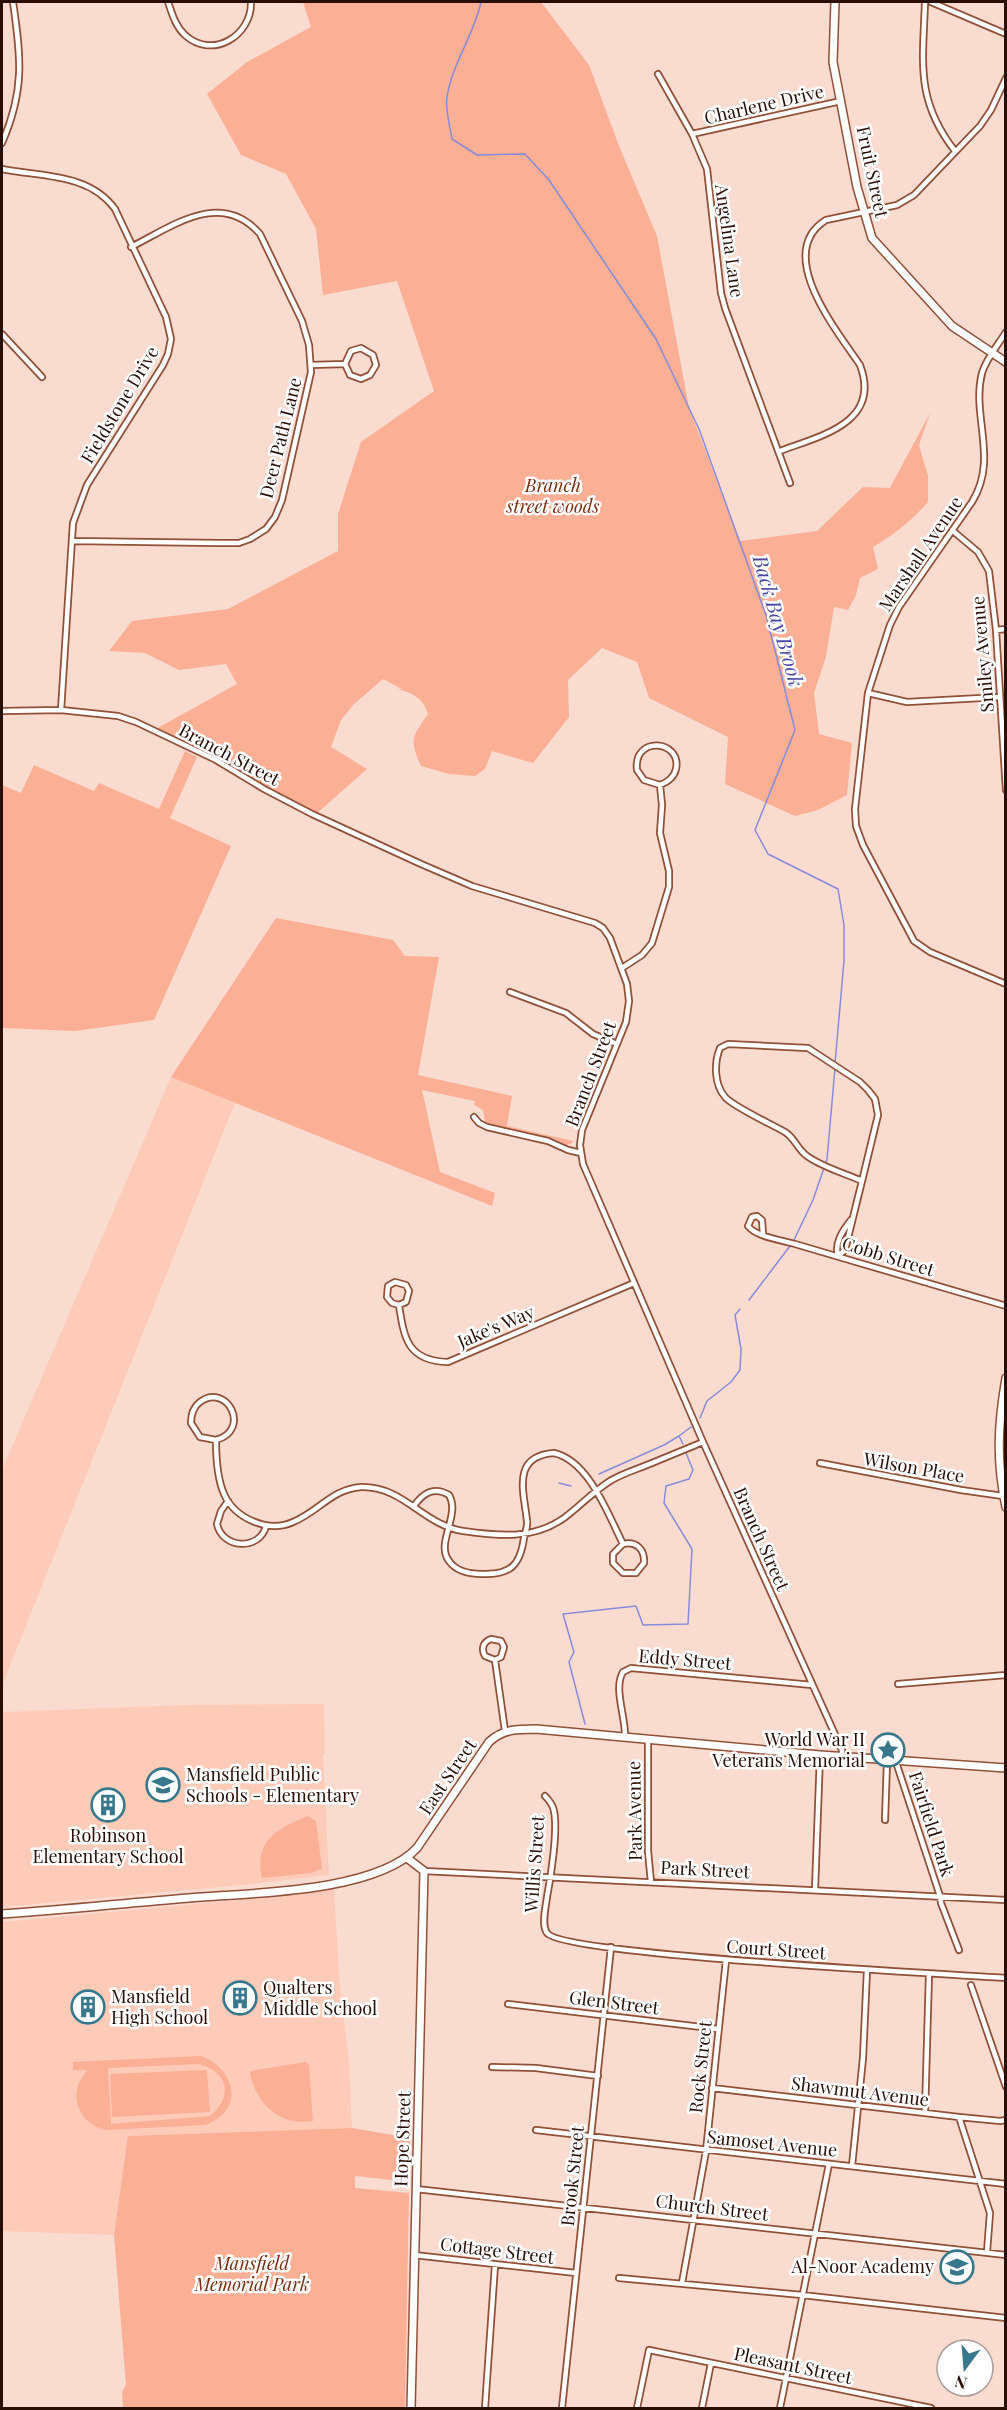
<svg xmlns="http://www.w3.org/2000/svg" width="1007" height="2410" font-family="'Playfair Display',serif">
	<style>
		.built { fill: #fecbb9 }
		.green { fill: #fbaf94; fill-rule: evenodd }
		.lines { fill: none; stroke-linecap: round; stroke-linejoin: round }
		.stream { stroke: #878bd9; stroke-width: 1.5 }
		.street-casing { stroke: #915038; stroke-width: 8 }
		.secondary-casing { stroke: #915038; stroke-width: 10 }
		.street { stroke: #fff; stroke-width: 4.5 }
		.secondary { stroke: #fff; stroke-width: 7 }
		.labels { text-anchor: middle; stroke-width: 5; stroke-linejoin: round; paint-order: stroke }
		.street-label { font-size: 18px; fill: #290e05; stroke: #fff }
		.park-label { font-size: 18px; font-style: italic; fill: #7a2d0d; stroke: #fff }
		.poi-label { font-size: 18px; fill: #290e05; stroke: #fff; text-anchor: start }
		.water-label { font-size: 20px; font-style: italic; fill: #4a48a4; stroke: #fff }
	</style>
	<rect width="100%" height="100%" fill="#fadbd0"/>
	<path class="built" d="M171,1077L235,1103L2,1686V1470Z
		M324,1704L325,1754H323L329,1875L252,1884L2,1907V1712L184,1705Z
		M334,1888L339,1976L349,2062L352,2128L129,2136L114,2235L2,2231V1922L294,1895Z"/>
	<path class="green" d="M303,2H541L589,65L619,146L657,236L689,408L740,541L817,531L863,487L890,488L930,413L919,445L928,476V502C911,521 895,534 873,547L878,569L860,578L856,595L848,610L834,607L826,657L814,693L819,734L852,743L847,795L818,810L795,816L725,784L728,737L649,698L637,662L602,648L568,680L569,717L533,763L492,751L485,769L475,776L449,774L421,766C409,739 412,737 428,714C423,698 412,692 396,689H402L383,679L353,705L341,720L331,747L367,769L315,815L154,730L237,684L226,664L179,670L145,653L109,651L132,621L228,609L338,551V514L361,442L434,391L397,281L323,295L316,229L286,174L241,155L207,94L247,62L311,27Z
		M185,751L197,757L170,818L231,846L154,1020L75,1031L2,1028V785L21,793L34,765L94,791L99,783L159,809Z
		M276,918L393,940L405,956L439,957L418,1075L512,1096L507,1126L573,1141L572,1143L567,1145L555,1139L489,1125L485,1121L483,1110L474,1105L475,1101L422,1090L440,1172L495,1193L492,1206L171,1077Z
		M308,1816L316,1821L322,1869L311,1873L262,1878C253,1841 278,1828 308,1816Z
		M201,2056C236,2069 245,2110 206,2125L105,2130C77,2122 66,2092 88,2070H73V2062ZM197,2064C228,2070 234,2097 210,2116L111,2124L108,2068Z
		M306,2062L309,2065L313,2121C280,2126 257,2105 250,2074L251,2071Z
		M207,2070L210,2112L112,2117L110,2074Z
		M352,2128L410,2138V2182L355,2176V2188L409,2193L405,2408H123L122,2392L126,2385L114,2235L128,2136Z"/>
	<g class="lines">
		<path class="stream" d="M481,2C474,35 452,64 447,97C445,110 450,126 452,139L477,155L525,154L549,180L656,339L699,429L766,615L795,730L755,830L768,854L838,889L844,925V961L835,1063
			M793,1242L813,1200L827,1159L835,1068
			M749,1300L790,1246
			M700,1418L707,1401L731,1382L740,1370L741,1349L735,1315L740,1309
			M683,1444L679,1436L691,1427
			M599,1474L664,1445L679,1436
			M559,1483L571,1486
			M585,1724L569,1662L574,1652L563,1614L636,1606L643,1625L688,1624L692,1549L664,1503L666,1486L689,1479L693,1470L686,1453"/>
		<g class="street-casing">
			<path id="street" d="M168,2C172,13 175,26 185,35C212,60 252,36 251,2
				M925,2C923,62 915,100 955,151
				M931,2L1006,34
				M658,74L692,134L707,169L721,293L725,308L790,483
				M692,134L841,101
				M2,143C25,90 21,57 13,2
				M2,169C41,177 89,173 115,209L166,317L171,339L168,354L163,365L87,485L73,523L61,710
				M1006,332C998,345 986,359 982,373C971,416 999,459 972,502L899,607L890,625L868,693L855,809L856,826L863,845L914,941L930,952L1006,984
				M2,334L42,377
				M311,365L345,364L350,375L361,379L370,375L376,365L373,355L361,348L351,351L345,364
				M780,451C820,436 882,423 860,365C837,331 773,253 826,220L897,205L914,195L980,126L991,110L1006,78
				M953,531L978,552L989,571L996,630L1006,790
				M72,541L219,543H239L250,539L266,529L275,517L282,500L311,372L309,345L302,321L260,234C221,189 173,226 131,247
				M996,630L1006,629
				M868,693L907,702L1000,697
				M2,711L61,710L118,716L136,722L216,760L264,789L312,814L421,864L472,886L595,923L603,928L610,938L627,984L629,1001L626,1022L582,1130L580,1145L583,1164L703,1442L842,1750V1757
				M622,968L642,955L652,943L669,887V871L660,833L662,805L660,785C668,782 674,778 676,769C682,740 633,735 637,770L644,780L660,785
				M510,992L566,1013L593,1034L617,1044
				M474,1117L479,1123L487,1127L548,1141L568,1150L581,1153
				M851,1220C843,1230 834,1243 838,1256L845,1250L862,1181C844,1173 822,1167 807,1156C797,1149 795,1138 785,1132C773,1125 732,1106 725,1097C714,1084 714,1063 720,1048L728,1044L808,1048L860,1082L868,1090L875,1099L878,1115L862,1181
				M763,1234L762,1220L757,1216L752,1217L748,1226C756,1237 782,1240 795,1244C865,1264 935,1285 1006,1306
				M399,1305L392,1303L387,1297L388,1286L395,1282L406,1285L409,1291L406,1302L399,1305C404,1339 408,1361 448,1362L634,1283
				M216,1440L200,1437L191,1423C191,1414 193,1407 200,1402C227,1382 252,1430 216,1440C216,1458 217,1478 224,1494C235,1519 269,1533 293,1522C318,1512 332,1489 361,1487C404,1486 423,1525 463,1531C499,1536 533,1540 564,1518C580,1506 594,1491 610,1481C623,1473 638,1469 652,1463C669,1456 686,1449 703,1442
				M820,1463L961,1490L1003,1496
				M228,1501L221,1511L217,1524C222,1549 260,1551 266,1526
				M414,1506C423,1493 434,1486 449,1495C461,1515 435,1543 449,1561C456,1571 470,1574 482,1574C510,1575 520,1566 524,1538C525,1533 528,1526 527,1521C524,1492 511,1456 554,1453C589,1461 608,1514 623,1544C636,1541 645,1549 644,1563L636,1573H623L613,1563V1554L623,1544
				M495,1660L485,1656C481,1649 483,1642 491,1639L501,1641L504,1647L501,1657L495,1660L505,1731
				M898,1684L1006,1675
				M625,1737C626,1718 613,1688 623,1672L631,1668L812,1685
				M648,1739V1851L651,1882
				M896,1762L940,1896L941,1903L959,1950
				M545,1796C549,1800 553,1806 554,1811C558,1831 551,1876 547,1897C546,1907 541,1924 547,1933C561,1955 954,1974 1006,1978
				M885,1820L887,1761
				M424,1871L1006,1900
				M815,1890L820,1755
				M971,1985L1006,2087
				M508,2004L718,2029
				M492,2067L536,2068L598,2076
				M712,2088L959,2117L1000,2121L1006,2120
				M925,2113L929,1974
				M959,2117L990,2213L987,2252
				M536,2130L1006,2184
				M852,2166L863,2058L867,1970
				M416,2189L1006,2255
				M414,2255L576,2273
				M619,2278L802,2295L1006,2318
				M682,2283L706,2151L726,1960
				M485,2408L495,2265
				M562,2408L611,1947
				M637,2408L649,2350L931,2408
				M702,2408L711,2363
				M780,2408L829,2164"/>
		</g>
		<g class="secondary-casing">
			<path id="secondary" d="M835,2L833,62L857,187L872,238L952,326L1006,362
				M1006,1378C998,1424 996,1461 1006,1507
				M407,1858L424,1871L411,2408
				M2,1914C64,1910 126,1903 189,1898C248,1893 375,1893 417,1848L489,1742C503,1729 517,1729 536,1729L820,1755L1006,1768"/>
		</g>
		<use href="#street" class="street"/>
		<use href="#secondary" class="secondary"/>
	</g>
	<defs>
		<g id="sight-ring" transform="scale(1.725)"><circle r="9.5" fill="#fff" stroke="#38788c" stroke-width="1.5"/><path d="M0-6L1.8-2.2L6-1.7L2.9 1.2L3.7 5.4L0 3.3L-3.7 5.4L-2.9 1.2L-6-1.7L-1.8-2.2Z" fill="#38788c"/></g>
		<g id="school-ring" transform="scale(1.725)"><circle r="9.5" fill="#fff" stroke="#38788c" stroke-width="1.5"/><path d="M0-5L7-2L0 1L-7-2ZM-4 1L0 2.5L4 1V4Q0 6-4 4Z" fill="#38788c"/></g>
		<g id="building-ring" transform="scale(1.725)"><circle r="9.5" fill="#fff" stroke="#38788c" stroke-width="1.5"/><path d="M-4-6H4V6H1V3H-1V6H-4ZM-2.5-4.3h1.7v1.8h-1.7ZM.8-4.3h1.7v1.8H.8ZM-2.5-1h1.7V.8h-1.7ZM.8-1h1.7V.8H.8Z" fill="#38788c"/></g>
	</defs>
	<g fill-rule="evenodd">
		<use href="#sight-ring" x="888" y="1750"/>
		<use href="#school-ring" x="163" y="1785"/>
		<use href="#building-ring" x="108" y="1805"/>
		<use href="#building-ring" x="240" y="1998"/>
		<use href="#building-ring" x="88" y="2007"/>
		<use href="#school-ring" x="957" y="2267"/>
	</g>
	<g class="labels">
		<g class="street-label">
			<text transform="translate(764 105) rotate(-13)" y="6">Charlene Drive</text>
			<text transform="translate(872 172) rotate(78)" y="6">Fruit Street</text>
			<text transform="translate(729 241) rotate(82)" y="6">Angelina Lane</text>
			<text transform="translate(120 405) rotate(-59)" y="6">Fieldstone Drive</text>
			<text transform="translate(281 438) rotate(-76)" y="6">Deer Path Lane</text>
			<text transform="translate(921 554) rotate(-56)" y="6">Marshall Avenue</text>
			<text transform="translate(983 654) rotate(-95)" y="6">Smiley Avenue</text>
			<text transform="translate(229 755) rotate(28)" y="6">Branch Street</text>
			<text transform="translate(591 1074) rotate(-69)" y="6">Branch Street</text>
			<text transform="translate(888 1257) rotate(17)" y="6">Cobb Street</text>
			<text transform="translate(496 1327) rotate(-23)" y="6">Jake's Way</text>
			<text transform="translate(914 1468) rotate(10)" y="6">Wilson Place</text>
			<text transform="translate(761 1539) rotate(66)" y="6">Branch Street</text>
			<text transform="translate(685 1660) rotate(5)" y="6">Eddy Street</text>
			<text transform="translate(448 1777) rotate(-56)" y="6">East Street</text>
			<text transform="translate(635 1811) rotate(-91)" y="6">Park Avenue</text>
			<text transform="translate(931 1824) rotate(72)" y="6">Fairfield Park</text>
			<text transform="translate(535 1864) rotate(-86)" y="6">Willis Street</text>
			<text transform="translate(705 1870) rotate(3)" y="6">Park Street</text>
			<text transform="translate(776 1950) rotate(4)" y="6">Court Street</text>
			<text transform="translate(614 2003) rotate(7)" y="6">Glen Street</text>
			<text transform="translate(701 2067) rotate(-84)" y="6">Rock Street</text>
			<text transform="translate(860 2092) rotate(7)" y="6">Shawmut Avenue</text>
			<text transform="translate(403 2139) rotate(-88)" y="6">Hope Street</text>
			<text transform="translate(772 2144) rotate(6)" y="6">Samoset Avenue</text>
			<text transform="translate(573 2176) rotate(-84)" y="6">Brook Street</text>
			<text transform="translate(712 2208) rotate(7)" y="6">Church Street</text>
			<text transform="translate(497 2251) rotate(7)" y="6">Cottage Street</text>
			<text transform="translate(793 2366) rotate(12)" y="6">Pleasant Street</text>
		</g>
		<g class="park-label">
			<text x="553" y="492">Branch<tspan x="553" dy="21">street woods</tspan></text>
			<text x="252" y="2270">Mansfield<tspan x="252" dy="21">Memorial Park</tspan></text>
		</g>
		<g class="poi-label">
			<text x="865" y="1746" text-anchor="end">World War II<tspan x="865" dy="21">Veterans Memorial</tspan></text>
			<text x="186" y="1781">Mansfield Public<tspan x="186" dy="21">Schools - Elementary</tspan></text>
			<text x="108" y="1842" text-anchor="middle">Robinson<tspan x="108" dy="21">Elementary School</tspan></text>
			<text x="263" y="1994">Qualters<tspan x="263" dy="21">Middle School</tspan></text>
			<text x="111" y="2003">Mansfield<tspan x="111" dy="21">High School</tspan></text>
			<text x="934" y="2273" text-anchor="end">Al-Noor Academy</text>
		</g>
		<g class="water-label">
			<text transform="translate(778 621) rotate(74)" y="7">Back Bay Brook</text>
		</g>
	</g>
	<rect width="1007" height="2410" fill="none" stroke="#290e05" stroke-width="6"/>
	<g transform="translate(965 2368) rotate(196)"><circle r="28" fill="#ffffff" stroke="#a99f9b" stroke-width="1.5"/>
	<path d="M0-4.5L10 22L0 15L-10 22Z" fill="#38788c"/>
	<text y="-9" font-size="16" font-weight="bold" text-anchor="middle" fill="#290e05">N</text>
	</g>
</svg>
